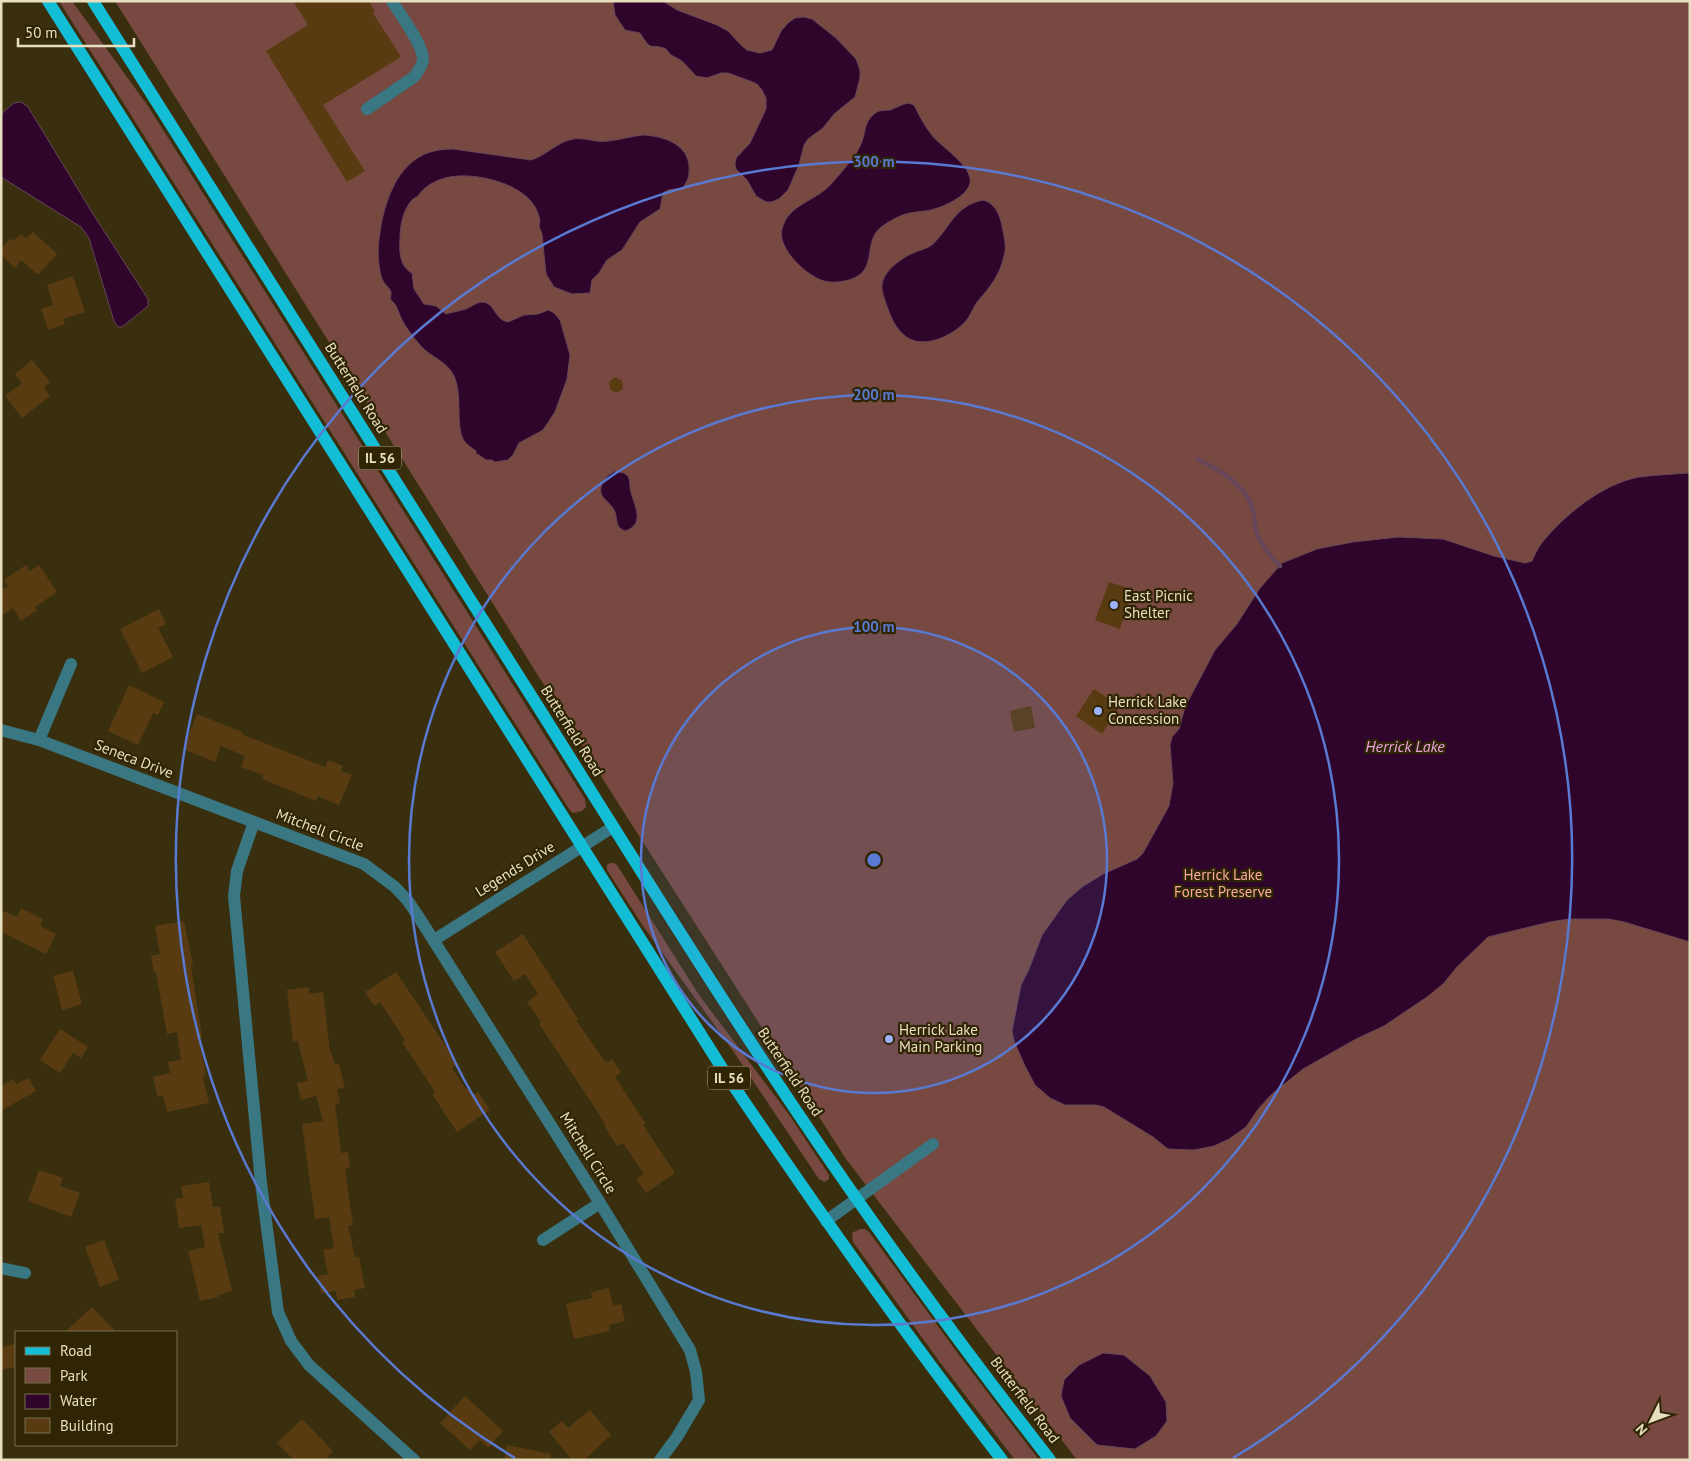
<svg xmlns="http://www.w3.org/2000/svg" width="1691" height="1461" font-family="'PT Sans',sans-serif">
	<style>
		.green { fill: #784940 }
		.water { fill: #2f052c; stroke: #664658 }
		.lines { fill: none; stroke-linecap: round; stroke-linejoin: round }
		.stream { stroke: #664658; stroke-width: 4.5 }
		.building { fill: #593b12 }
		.minor { stroke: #397783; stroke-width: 12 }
		.major { stroke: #14bdd6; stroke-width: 12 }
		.ring { fill: none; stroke: #5a79d1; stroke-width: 2.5 }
		.poi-dot { fill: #9fb3fd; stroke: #2f2504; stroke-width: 2 }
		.labels { text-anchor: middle; stroke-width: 4.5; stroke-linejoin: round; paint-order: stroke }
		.shield { fill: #2f2504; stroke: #b0a688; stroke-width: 1 }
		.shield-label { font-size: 14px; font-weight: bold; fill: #e8dec0 }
		.street-label { font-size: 15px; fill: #e8dec0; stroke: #2f2504 }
		.poi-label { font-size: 15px; fill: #e8dec0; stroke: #2f2504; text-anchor: start }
		.park-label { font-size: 15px; fill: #f8ab9c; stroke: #2f2504 }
		.water-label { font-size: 16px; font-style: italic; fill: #eca3e1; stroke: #2f2504 }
		.centre { fill: #5a79d1; stroke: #2f2504; stroke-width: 2.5 }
		.ring-label { font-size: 15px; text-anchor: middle; font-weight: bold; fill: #5a79d1; stroke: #2f2504; stroke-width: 4.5; stroke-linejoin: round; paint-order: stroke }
	</style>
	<rect width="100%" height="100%" fill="#392f0f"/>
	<path class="green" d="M59,1H72L148,106L585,799L586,807L582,811L573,813L569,809Z
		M115,1H1690V1460H1077L846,1159L618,803Z
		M610,863H614L617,865L699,995L790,1116L829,1175V1179L825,1182L819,1179L731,1048L643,926L607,870V865Z
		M860,1229H865L869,1232L959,1355L1039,1460H1015L939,1361L853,1242L852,1233Z"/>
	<path class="water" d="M613,1H663L677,10L717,25L728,31L742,46L747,50L760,53L772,50L781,31L788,23L795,18L804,17L812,19L836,38L856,59L860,70V78L855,97L834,114L823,128L808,139L804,145L799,165L788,190L779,199L771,202H766L756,196L747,180L736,169L735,164L736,158L750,143L766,109V98L762,90L757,84L750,81L728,73H721L707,78L696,76L682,61L671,55L666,49C649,42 653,54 640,33L625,30L615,15Z
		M21,102L28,107L93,214L148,299V306L122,327H118L114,321L89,238L81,227L1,177V114L14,103Z
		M908,103L914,105C919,115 924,125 931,134C940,147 973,165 970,183C967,197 943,207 931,210C919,212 908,212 898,217C890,221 878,227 874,236C867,250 873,270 854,278C845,282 831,284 821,280C805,274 777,248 782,229C788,204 815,202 831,184C839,175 850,163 857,152C859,148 862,143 863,138C866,129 865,122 873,115C879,109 884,111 890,110C896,108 902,104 908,103Z
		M643,135C666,136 692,146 689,173C689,179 685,184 683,188L668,190L663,193L660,209L640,222L622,250L607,260L599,273L592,280L590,293L572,294L554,287L546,274L542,234L539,226C541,221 539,216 537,211C526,184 477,172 450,177C442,178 430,183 423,190C421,191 420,194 418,196C417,197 414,198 412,200C403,210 400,226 400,239C399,252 400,267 412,273L414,289L424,304L436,306L446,314C452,312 460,311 466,309C471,307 475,303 481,302C495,301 494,320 508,322L524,315L538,314L548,310L554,313L560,320L570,355L567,379L555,412L543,430L519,443L513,455L508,460L495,462L492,460H486L479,455L476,454V451C472,448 467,445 464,441C455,427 463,395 454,376C447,361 430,357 420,345C413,337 407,329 402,320C398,312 398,306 391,300C390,298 391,295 391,293C391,289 387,287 385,284C381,279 380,271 379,265C377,246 379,239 382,220C391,181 409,148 453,149L531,160C545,156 557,142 573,139C584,137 596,143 608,141C620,140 631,136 643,135Z
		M983,200C995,203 1000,215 1002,226C1004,236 1007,246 1004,256C1000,275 990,287 978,301C973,307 971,315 966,321C954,334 933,345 915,341C903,338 894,325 890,314C887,306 883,297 882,289C880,273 900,259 913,253C920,250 927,249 933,244C951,226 955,206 983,200Z
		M615,471L624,473L628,476C630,481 630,484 630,488C633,504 647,524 625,531C615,527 618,521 615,512C610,499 595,499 603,482C606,476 610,474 615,471Z
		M1690,473V942L1624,922L1608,919H1569L1550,922L1488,937L1457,967L1443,984L1427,997L1384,1026L1356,1039L1303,1069L1272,1094L1259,1108L1246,1127L1229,1139L1214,1146L1194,1150L1168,1149L1153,1137L1104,1107L1096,1105H1065L1050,1098L1035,1085L1025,1066L1014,1041L1012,1031L1021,985L1029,969L1042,935L1067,900L1082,887L1103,874L1137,859L1143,853L1169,806L1173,783L1170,745L1172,737L1179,729L1185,707L1215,650L1237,624L1260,588L1282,563L1317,549L1353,542L1398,537L1443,539L1494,556L1525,563L1532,561C1535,555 1537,549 1541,544C1564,515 1602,484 1639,477C1656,475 1673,474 1690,473Z
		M1103,1353L1124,1355L1150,1376L1166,1402L1167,1421L1156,1436L1135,1449L1097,1445L1070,1418L1061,1396L1064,1380L1079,1365Z"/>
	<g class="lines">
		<path class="stream" d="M1198,459C1218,470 1237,479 1249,500C1255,510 1254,520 1256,531C1260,544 1271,557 1280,566"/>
	</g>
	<path class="building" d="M293,1H369L375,12L373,13L401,57L323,105L365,171L347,182L266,51L308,25Z
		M33,232L57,254L38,275L21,260L15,268L1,255V249L11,238L14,241L21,234L26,239Z
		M73,276L85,312L63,319L65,324L48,330L41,309L53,305L47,285Z
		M32,360L50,382L44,388L50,396L22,418L5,396L22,383L15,374Z
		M615,377L622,381L623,389L616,393L610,389L609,382Z
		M26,565L30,571L39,565L57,592L35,607L37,610L21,621L13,608L1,616V590L8,586L4,580Z
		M1109,582L1133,590L1120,629L1095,620Z
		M159,609L166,624L158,628L173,657L142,673L120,629Z
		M129,685L164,702L158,715L153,713L138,745L108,731Z
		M1094,689L1120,706L1102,734L1076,716Z
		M1031,706L1035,728L1014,732L1010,711Z
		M197,714L242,732L241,734L325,767L328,760L343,766L341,771L352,775L339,805L318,796L316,801L262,779L263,775L241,767L245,756L221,746L215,762L183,749Z
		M21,908L43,919L40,926L56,934L46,954L1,932V910L17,917Z
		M184,921L193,965L191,966L202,1038H199L206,1075L203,1076L209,1103L167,1112L163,1096L158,1097L153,1077L170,1073L168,1062L181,1060L177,1032L167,1034L156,972L154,973L151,956L160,954L155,926Z
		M523,934L578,1019L576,1020L606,1063L612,1059L621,1072L615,1077L646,1124L643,1125L675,1173L646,1193L636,1179L644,1174L623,1143L617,1146L605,1127L606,1126L593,1105L539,1024L541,1022L527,1002L538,994L525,974L514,981L495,952Z
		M73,971L82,1004L62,1010L53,976Z
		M396,972L458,1064L452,1068L466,1089L467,1088L472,1096L478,1092L490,1110L457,1132L432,1094L435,1092L402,1042L405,1040L380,1002L374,1006L365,992Z
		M309,987V994L323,992L330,1052H331L335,1065L339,1064L345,1088L337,1089L340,1103L335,1104L341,1153L348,1152L350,1168L345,1169L353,1225L348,1226L355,1257H359L365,1288L354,1290L355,1297L337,1300L336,1291L321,1293L318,1276L328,1274L323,1250L334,1248L329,1217L315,1219L302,1124L323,1121L316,1096L301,1100L297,1083L308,1081L298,1041L293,1042L287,990Z
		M60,1029L88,1047L81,1058L73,1053L60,1073L40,1060Z
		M28,1078L36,1091L1,1111V1086L13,1079L16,1084Z
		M39,1170L63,1178L60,1186L80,1193L71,1217L28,1201Z
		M209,1182L213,1207L220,1206L224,1233H218L232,1291L218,1295V1297L200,1301L188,1251L205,1247L201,1225L179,1228L175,1199L183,1198L181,1186Z
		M104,1240L119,1279L100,1287L85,1247Z
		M609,1288L613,1306L621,1304L625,1321L609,1325L610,1331L574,1339L566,1304L592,1298L591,1292Z
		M92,1307L116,1332H65Z
		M16,1344V1367L1,1370V1347Z
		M465,1396L503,1431L488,1448L480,1440L470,1450L440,1423Z
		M590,1410L611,1435L584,1460H572L549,1432L562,1421L568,1428Z
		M302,1419L333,1451L325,1460H294L277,1443Z
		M507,1445L551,1454L550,1460H504Z"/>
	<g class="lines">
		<path class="minor" d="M367,109L414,77C417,72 422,67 423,60C424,46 400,14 392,1
			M1,730L39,740L364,864L395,887L408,901L420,919L600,1203L690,1350L696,1372L699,1400L677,1437L660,1460
			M39,740L71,664
			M254,822L237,871L234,896L261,1183L278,1312L291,1341L309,1365L414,1460
			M434,940L613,827
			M826,1221L933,1144
			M543,1240L600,1203
			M1,1268L25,1273"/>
		<path class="major" d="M48,1L727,1076C815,1207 906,1335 1002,1460
			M93,1C243,239 392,476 542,713C626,847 709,981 797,1112C877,1231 962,1347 1050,1460"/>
	</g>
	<circle cx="874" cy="860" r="233" fill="#5a79d1" fill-opacity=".12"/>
	<g class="ring">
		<circle cx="874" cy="860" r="233"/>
		<circle cx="874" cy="860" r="465"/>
		<path d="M515 1458A698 698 0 1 1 1233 1458"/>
	</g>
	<g class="poi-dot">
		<circle cx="1114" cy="605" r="5"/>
		<circle cx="1098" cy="711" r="5"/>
		<circle cx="889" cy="1039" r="5"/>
	</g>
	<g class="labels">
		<g class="shield">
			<rect x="359" y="446.5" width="42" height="23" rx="4"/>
			<rect x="708" y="1066.5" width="42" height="23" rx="4"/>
		</g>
		<g class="shield-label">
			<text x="380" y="463">IL 56</text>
			<text x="729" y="1083">IL 56</text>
		</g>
		<g class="street-label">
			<text transform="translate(356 388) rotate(58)" y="5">Butterfield Road</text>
			<text transform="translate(572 731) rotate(58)" y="5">Butterfield Road</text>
			<text transform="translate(134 759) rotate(21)" y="5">Seneca Drive</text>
			<text transform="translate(320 830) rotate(21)" y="5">Mitchell Circle</text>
			<text transform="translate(515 869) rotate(-32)" y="5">Legends Drive</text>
			<text transform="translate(790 1072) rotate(56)" y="5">Butterfield Road</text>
			<text transform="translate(588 1153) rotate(58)" y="5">Mitchell Circle</text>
			<text transform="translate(1025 1400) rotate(53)" y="5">Butterfield Road</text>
		</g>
		<g class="poi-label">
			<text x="1124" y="601">East Picnic<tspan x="1124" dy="17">Shelter</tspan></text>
			<text x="1108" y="707">Herrick Lake<tspan x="1108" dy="17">Concession</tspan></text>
			<text x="899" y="1035">Herrick Lake<tspan x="899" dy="17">Main Parking</tspan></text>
		</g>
		<g class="park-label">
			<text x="1223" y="880">Herrick Lake<tspan x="1223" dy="17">Forest Preserve</tspan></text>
		</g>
		<g class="water-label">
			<text x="1405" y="752">Herrick Lake</text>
		</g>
	</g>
	<circle cx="874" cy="860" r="8" class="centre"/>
	<g class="ring-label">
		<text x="874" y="167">300 m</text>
		<text x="874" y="400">200 m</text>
		<text x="874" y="632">100 m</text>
	</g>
	<rect width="1691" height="1461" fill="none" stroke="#e8dec0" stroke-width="5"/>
	<rect x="15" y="1331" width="162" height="115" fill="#2f2504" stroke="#796f4f"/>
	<rect x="25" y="1347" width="25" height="8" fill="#14bdd6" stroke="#796f4f"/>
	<text x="60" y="1356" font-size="15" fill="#e8dec0">Road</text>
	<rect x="25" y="1368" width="25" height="15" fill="#784940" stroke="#796f4f"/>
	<text x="60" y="1381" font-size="15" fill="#e8dec0">Park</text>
	<rect x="25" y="1394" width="25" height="15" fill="#2f052c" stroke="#796f4f"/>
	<text x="60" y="1406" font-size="15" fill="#e8dec0">Water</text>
	<rect x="25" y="1418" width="25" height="15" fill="#593b12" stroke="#796f4f"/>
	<text x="60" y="1431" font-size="15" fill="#e8dec0">Building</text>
	<g transform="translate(1651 1421) rotate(228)" stroke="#2f2504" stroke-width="4" paint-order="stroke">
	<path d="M0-4L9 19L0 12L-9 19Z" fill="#e8dec0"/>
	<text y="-8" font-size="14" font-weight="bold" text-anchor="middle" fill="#e8dec0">N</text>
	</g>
	<path d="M18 38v8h116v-8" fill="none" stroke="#e8dec0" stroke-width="2.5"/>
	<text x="25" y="38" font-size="15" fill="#e8dec0" stroke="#2f2504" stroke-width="4" paint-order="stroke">50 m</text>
</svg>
